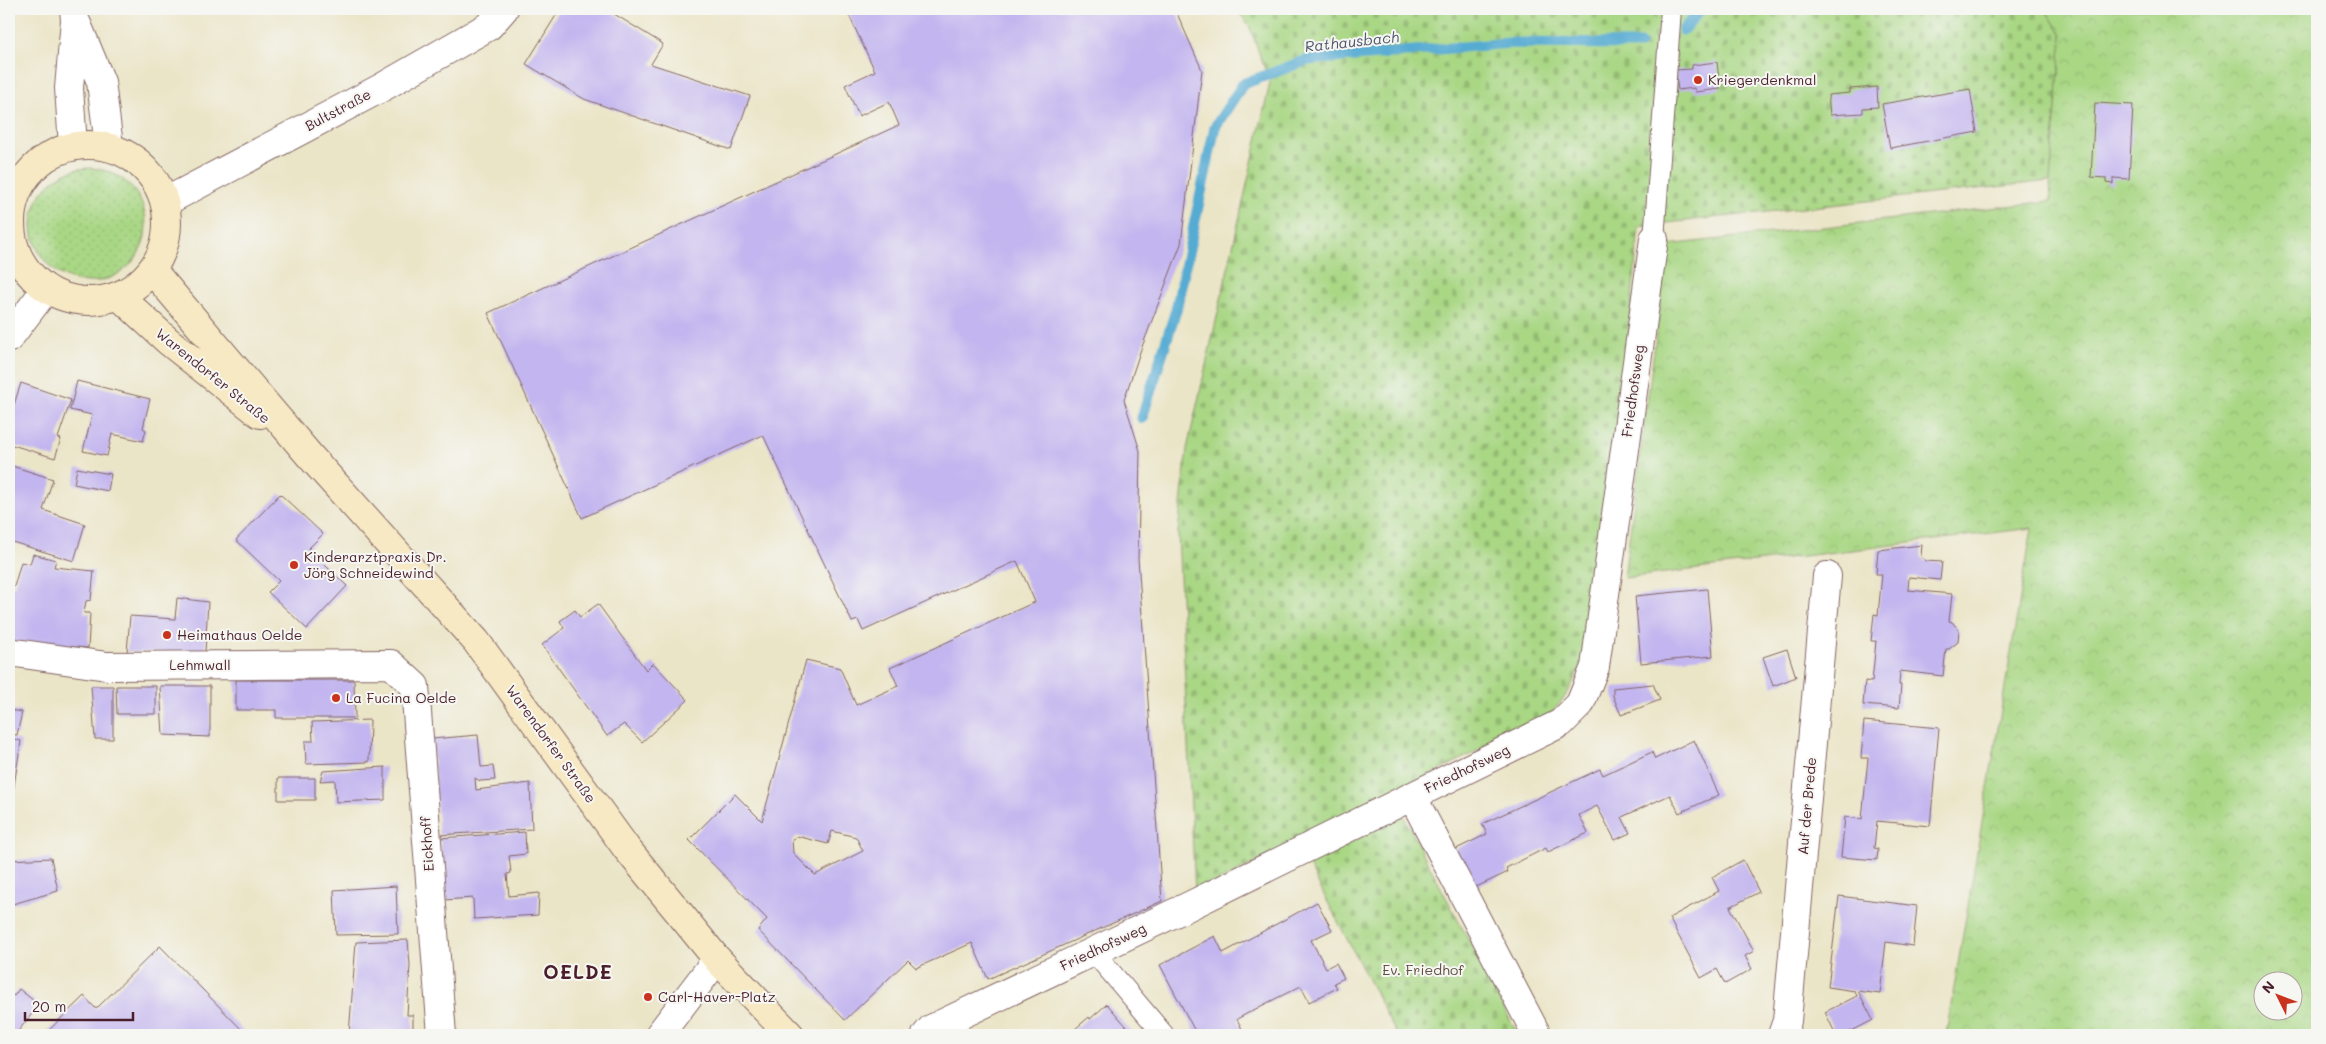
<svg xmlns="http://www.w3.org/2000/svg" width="2326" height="1044" font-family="Mali,sans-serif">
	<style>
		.grass { fill: url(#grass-dots); stroke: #7a7b58 }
		.cemetery { fill: url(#cemetery-stones); stroke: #7a7b58 }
		.park { fill: url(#park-crowns); stroke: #7a7b58; fill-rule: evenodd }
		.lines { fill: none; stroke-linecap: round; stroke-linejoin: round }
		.stream { stroke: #57abd3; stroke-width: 11 }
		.building { fill: #c3b5ef; fill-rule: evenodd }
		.service-casing { stroke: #826462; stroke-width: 22 }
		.minor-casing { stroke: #826462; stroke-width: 30 }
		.tertiary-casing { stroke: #826462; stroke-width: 30 }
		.secondary-casing { stroke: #826462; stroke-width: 30 }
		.service { stroke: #fff; stroke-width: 20 }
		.minor { stroke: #fff; stroke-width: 28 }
		.tertiary { stroke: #fff; stroke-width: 28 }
		.secondary { stroke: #f7e9c3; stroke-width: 28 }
		.poi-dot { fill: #c8321e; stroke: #f6f6f2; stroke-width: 2 }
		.labels { text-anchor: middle; stroke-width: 4; stroke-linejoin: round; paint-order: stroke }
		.poi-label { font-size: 14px; fill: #4a1f2b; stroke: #f6f6f2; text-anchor: start }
		.street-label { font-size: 14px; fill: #4a1f2b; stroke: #f6f6f2 }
		.park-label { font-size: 14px; fill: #624d41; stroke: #f6f6f2 }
		.water-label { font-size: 15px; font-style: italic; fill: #4f576e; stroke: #f6f6f2 }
		.district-label { font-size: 19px; font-weight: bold; letter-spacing: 1px; fill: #4a1f2b; stroke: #f6f6f2 }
	</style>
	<defs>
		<pattern id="grass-dots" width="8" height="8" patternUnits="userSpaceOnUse" patternTransform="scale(1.25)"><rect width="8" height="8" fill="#a9d784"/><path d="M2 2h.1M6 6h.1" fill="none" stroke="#93b872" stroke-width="1.8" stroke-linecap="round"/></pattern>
		<pattern id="cemetery-stones" width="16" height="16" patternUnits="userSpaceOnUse" patternTransform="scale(1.25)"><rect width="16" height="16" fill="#a9d784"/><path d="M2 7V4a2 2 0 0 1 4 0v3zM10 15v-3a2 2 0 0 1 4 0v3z" fill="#93b872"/></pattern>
		<pattern id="park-crowns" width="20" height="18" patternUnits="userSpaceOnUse" patternTransform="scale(1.25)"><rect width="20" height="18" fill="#a9d784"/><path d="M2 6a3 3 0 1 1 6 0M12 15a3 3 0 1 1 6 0" fill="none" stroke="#93b872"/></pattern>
	</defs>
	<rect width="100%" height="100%" fill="#f6f6f2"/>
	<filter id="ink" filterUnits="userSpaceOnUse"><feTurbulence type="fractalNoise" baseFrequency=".02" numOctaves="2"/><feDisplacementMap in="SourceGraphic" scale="10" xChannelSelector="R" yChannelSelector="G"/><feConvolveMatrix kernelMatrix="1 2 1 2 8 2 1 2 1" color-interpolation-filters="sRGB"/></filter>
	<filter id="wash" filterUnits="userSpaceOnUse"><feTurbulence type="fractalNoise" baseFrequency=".0096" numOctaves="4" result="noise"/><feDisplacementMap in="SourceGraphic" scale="20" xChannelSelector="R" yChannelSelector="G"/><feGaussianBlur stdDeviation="1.12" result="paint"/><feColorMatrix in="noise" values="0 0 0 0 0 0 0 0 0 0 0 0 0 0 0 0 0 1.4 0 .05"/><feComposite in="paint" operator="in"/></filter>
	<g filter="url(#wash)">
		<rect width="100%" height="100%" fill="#ebe5c8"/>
		<path class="grass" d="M32 225a57 57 0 1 1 114 0a57 57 0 1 1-114 0Z"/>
		<path class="cemetery" d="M1236,9H2045L2062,35L2050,181L1639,226L1622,403L1582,664L1567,694L1551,714L1195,893L1178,533L1187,449L1270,83L1249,25Z
			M1403,815L1518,1035H1397L1308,864Z"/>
		<path class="park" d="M2045,9H2317V1035H1946L2032,528L1624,578L1668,245L2051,201L2050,181L2062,35ZM2264,982H2294V1012H2264Z"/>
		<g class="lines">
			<path class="stream" d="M1683,30L1701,9
				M1142,418L1176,310L1215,127L1243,84L1307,60L1510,43L1640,44"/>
		</g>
		<g id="blocks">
			<path class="building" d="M560,9H606L663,44L651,64L750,96L731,150L584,99L526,64Z
				M846,9H1175L1202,70L1181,244L1140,352L1124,400L1140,451L1138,558L1162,901L988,979L972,943L916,968L908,960L845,1020L758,930L767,919L689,840L735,794L762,821L806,660L840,668L856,705L898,686L890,668L1035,602L1017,561L863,631L858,620L852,622L763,435L582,518L488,313L899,125L889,102L859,116L845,85L875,71ZM832,831L856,837L863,851L815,875L793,853L792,840L797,836L828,844Z
				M1717,62L1720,89L1695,92L1694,88L1678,90L1675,70L1692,69V65Z
				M1877,87L1878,107L1863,108V113L1830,115L1828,95L1850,93V89Z
				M1970,89L1977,132L1890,148L1882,104Z
				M2095,103L2133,105L2129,179L2113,178V184L2106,183V178L2091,177Z
				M77,381L150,399L143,428L146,430L143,441L112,434L107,456L83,451L92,415L70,410Z
				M21,383L71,400L58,438L61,439L55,458L9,444V420Z
				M9,465L53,479L43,510L85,524L74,561L9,541Z
				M77,468L111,474L108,491L74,484Z
				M280,494L323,534L308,549L347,586L307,629L268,592L279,581L236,540Z
				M1922,545L1921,556L1925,561L1942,562L1940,580L1909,577L1908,590L1952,594L1949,621L1952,622L1959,630L1958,642L1949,649H1946L1943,676L1900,671L1899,685H1901L1899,708L1863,705L1865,681L1872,682L1876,641H1871L1874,614L1878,615L1882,574H1876L1878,550Z
				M33,554L56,560L54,567L94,571L91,600L86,601L84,613H90L88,648L9,642V585L14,587L21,562L30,564Z
				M1707,589L1713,656L1641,663L1635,596Z
				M177,598L208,602L205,652H127L130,616L175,619Z
				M598,604L646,670L653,663L688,700L642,742L624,724L607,736L542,645L564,628L560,621L575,610L580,617Z
				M1787,649L1796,677L1773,686L1763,657Z
				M236,680H354L355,718H276V710H236Z
				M1653,684L1660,700L1621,715L1613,696V688Z
				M91,686H113V739H95Z
				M116,686H156V714H117Z
				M160,686H210V737L163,735Z
				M9,710L22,712L17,735L9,734Z
				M370,720L369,762L306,764L305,741H313L312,722Z
				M1864,721L1939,728L1930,826L1877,821L1874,848L1878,849L1877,860L1841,857L1845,817L1862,819L1868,758H1861Z
				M478,735L481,767L493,766L495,780L480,781L475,778L476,790L530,783L532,829L439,835L432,739Z
				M9,738L21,741L11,805H9Z
				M1694,740L1719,795L1679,813L1670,795L1622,817L1630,833L1615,840L1597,806L1579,815L1588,833L1548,852L1546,848L1506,868L1508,872L1470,890L1450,852L1487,834L1482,824L1600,769L1603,775L1652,752L1655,759Z
				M385,767V800L336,802L335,780L320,781L323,771Z
				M278,778H315V800H278Z
				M525,832L526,854L509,856L511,873L507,874L509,896L539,893L538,915L474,919L473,898L444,900L440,838Z
				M51,858L58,891L9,905V860Z
				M1743,860L1759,892L1730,907L1754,951L1745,956L1752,969L1725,984L1717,969L1701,978L1669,918L1719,891L1712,877Z
				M396,886L398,934L336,935L334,890Z
				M1839,896L1917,906L1913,946L1886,942L1880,994L1858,991L1873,1020L1844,1035H1836L1825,1012L1857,996L1855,991L1828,987Z
				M1317,902L1332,930L1311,940L1326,968L1336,963L1344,978L1334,983L1337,988L1309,1002L1301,986L1263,1005L1237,1019L1245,1035H1197L1160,965L1215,936L1223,953Z
				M408,940L410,965L407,1015H413V1035H349L356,942Z
				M160,946L247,1035H44L84,996L96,1009Z
				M19,989L39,1005L15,1035H9V992L14,996Z
				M1107,1004L1134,1035H1068L1089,1017L1090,1019Z"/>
		</g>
	</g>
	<g filter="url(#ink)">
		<use href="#blocks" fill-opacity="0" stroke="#826462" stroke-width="1"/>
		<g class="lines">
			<g class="service-casing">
				<path id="service" d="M1654,239L1671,9
					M1093,951L1164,1035"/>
			</g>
			<g class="minor-casing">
				<path id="minor" d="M165,202L381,88L489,26L504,9
					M9,338L46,289
					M9,652L107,666L391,664L415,686L442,1035
					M1412,796L1537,1035
					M659,1035L717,959
					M926,1035L931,1029L1187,907L1561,723L1580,704L1595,667L1654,239
					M1782,1035L1787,1021L1827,576"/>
			</g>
			<g class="tertiary-casing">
				<path id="tertiary" d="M77,24L101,82L109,146
					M73,146L69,88L75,20L74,9"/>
			</g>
			<g class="secondary-casing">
				<path id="secondary" d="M11 223a78 78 0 1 1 156 0a78 78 0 1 1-156 0Z
					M152,270L309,455L476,641L627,849L717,959L790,1035
					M119,296L168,341L260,414"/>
			</g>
			<use href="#service" class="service"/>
			<use href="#minor" class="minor"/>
			<use href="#tertiary" class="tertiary"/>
			<use href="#secondary" class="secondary"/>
		</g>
	</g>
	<g class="poi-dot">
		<circle cx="1698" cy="80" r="5"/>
		<circle cx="294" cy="565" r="5"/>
		<circle cx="167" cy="635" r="5"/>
		<circle cx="336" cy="698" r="5"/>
		<circle cx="648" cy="997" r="5"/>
	</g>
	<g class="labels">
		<g class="poi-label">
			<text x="1708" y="85">Kriegerdenkmal</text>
			<text x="304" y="562">Kinderarztpraxis Dr.<tspan x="304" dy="16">Jörg Schneidewind</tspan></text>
			<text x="177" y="640">Heimathaus Oelde</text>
			<text x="346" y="703">La Fucina Oelde</text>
			<text x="658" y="1002">Carl-Haver-Platz</text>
		</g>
		<g class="street-label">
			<text transform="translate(338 110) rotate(-28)" y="5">Bultstraße</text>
			<text transform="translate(213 376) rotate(39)" y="5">Warendorfer Straße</text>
			<text transform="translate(1633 391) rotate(-82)" y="5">Friedhofsweg</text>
			<text x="200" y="670">Lehmwall</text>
			<text transform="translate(551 744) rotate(54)" y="5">Warendorfer Straße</text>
			<text transform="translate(1467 769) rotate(-26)" y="5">Friedhofsweg</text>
			<text transform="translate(1807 806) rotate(-85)" y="5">Auf der Brede</text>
			<text transform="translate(427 844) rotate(-94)" y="5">Eickhoff</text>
			<text transform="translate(1103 947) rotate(-25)" y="5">Friedhofsweg</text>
		</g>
		<g class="park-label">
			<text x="1423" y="975">Ev. Friedhof</text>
		</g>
		<g class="water-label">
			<text transform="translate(1352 42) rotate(-6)" y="5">Rathausbach</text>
		</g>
		<g class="district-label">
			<text x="578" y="979">OELDE</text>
		</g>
	</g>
	<rect width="2326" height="1044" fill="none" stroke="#f6f6f2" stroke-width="30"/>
	<g transform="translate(2278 996) rotate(312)"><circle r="24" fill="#f6f6f2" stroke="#b1a0a2"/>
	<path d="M0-4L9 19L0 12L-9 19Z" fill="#c8321e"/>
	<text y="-8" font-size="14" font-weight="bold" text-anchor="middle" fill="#4a1f2b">N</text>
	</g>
	<path d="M25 1012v8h108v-8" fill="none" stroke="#4a1f2b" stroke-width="2.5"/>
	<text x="32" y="1012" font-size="15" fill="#4a1f2b" stroke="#f6f6f2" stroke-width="4" paint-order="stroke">20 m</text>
</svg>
